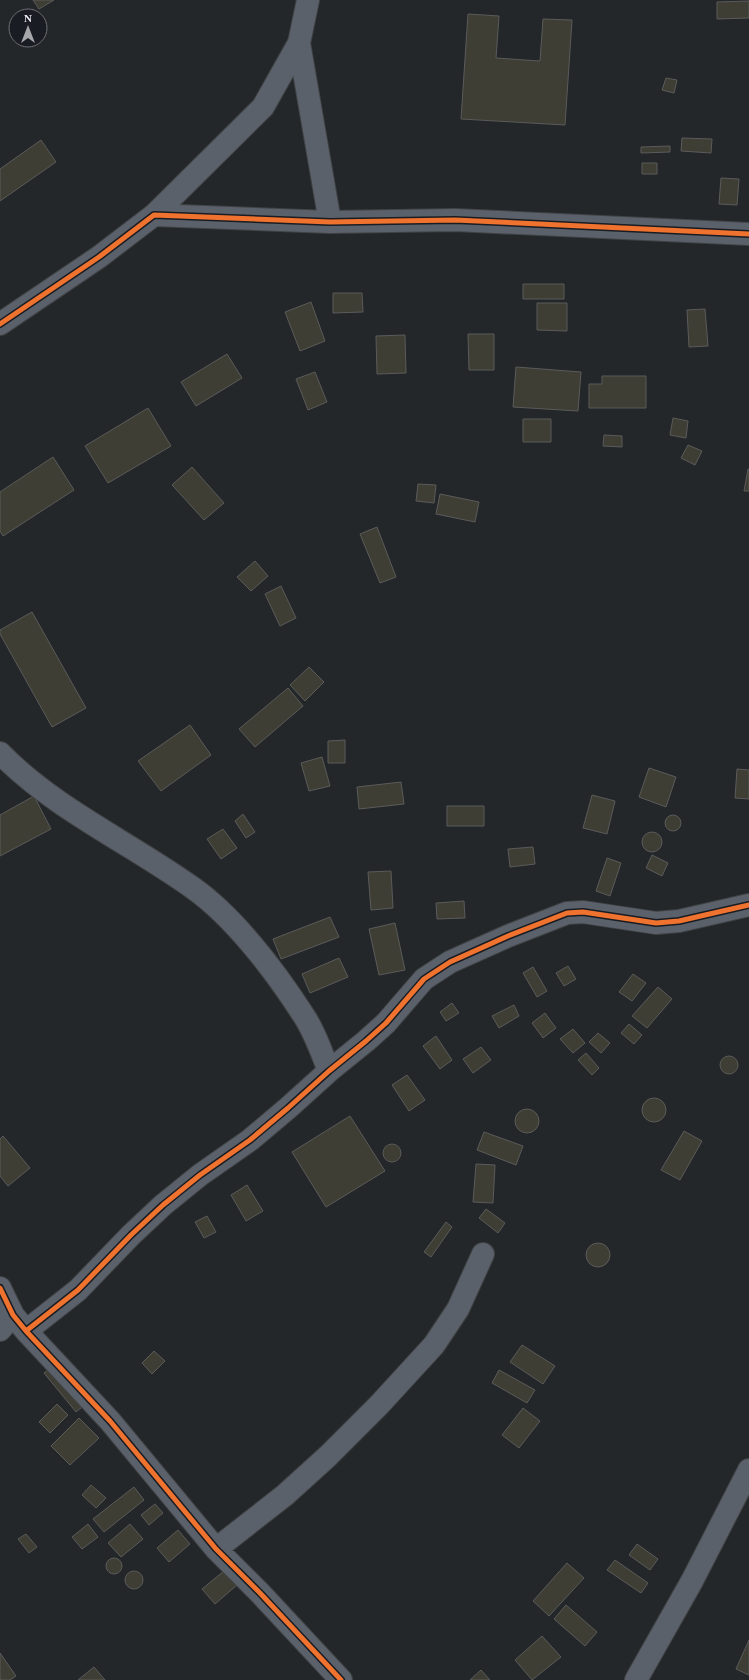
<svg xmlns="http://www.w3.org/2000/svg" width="749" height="1680" font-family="'Times New Roman',serif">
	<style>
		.building { fill: #3f3e35; stroke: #5a5b5a }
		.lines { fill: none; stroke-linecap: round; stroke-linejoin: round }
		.minor-casing { stroke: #414345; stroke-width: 24 }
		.minor { stroke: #5b616b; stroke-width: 22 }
		.cycleway-casing { stroke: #191c22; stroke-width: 8 }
		.cycleway { stroke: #ef722f; stroke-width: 5 }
	</style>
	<rect width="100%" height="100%" fill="#24272a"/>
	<path class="building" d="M33,0H54L39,9Z
		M749,1V18L717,19V2Z
		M468,14L499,16L496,58L540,61L543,19L572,20L565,125L461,119Z
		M666,78L677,80L674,93L662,90Z
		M682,138L712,139L711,153L681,151Z
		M41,140L56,162L0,201V169Z
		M670,146V152L641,153V147Z
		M642,163H657V174H642Z
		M721,178L739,179L737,205L719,204Z
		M523,284H564V299H523Z
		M333,293H362L363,312L333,313Z
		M311,302L325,341L300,351L285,312Z
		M537,303H567V331L537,330Z
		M705,309L708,346L689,347L687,310Z
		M468,334H494V370H469Z
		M405,335L406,373L377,374L376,336Z
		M227,354L242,378L196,406L181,382Z
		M516,367L581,372L578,411L513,407Z
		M315,372L327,402L308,410L296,379Z
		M602,376H646V408H589V384H602Z
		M148,408L171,446L108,483L85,446Z
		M673,418L688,421L686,438L670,435Z
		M523,419H551V442H523Z
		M604,435L622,436V447L603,446Z
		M688,445L702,451L695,465L681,458Z
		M53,457L74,490L3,536L0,531V492Z
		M192,467L224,503L204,520L172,485Z
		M748,469H749V491H744Z
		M418,484L436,485L434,503L416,501Z
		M440,494L479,502L475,522L436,514Z
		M377,527L396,577L380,583L360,534Z
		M255,561L268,576L251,591L237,577Z
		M281,586L296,618L280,626L265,594Z
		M32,612L86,708L52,727L0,634V630Z
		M309,667L324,682L305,701L290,685Z
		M288,688L303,706L255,747L239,729Z
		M190,725L211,755L161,791L138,761Z
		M345,740V763H328V741Z
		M322,757L330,786L309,791L301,763Z
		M649,768L676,777L666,807L639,797Z
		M737,769L749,770V799L735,798Z
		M401,782L404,804L359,809L357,787Z
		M592,795L615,801L607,834L583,828Z
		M34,796L51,829L0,856V815Z
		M447,806H484V826H447Z
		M243,814L255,832L246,838L235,821Z
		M665 823a8 8 0 1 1 16 0a8 8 0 1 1-16 0Z
		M223,829L237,848L221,859L207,839Z
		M642 842a10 10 0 1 1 20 0a10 10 0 1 1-20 0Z
		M533,847L535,864L510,867L508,849Z
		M652,855L668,863L662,876L646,868Z
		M607,858L621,863L610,896L596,891Z
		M391,871L393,908L371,910L368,872Z
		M464,901L465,918L437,919L436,903Z
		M330,917L339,937L281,959L273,939Z
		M395,923L405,970L379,975L369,929Z
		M339,958L348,977L310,993L302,974Z
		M568,966L576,979L564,986L556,973Z
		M533,967L547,991L537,997L523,973Z
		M633,974L646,983L632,1001L619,992Z
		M658,987L672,999L647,1028L632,1016Z
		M452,1003L459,1013L446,1021L440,1012Z
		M514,1005L519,1016L499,1028L492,1016Z
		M545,1013L556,1028L543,1038L532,1023Z
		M629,1024L642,1035L634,1044L621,1033Z
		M573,1029L585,1043L573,1053L560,1039Z
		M598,1033L610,1043L601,1053L589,1042Z
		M436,1036L452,1060L440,1069L423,1046Z
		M481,1047L491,1060L473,1073L463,1059Z
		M586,1053L599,1068L592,1075L578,1060Z
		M720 1065a9 9 0 1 1 18 0a9 9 0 1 1-18 0Z
		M407,1075L425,1100L409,1111L392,1085Z
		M642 1110a12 12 0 1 1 24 0a12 12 0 1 1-24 0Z
		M515 1121a12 12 0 1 1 24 0a12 12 0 1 1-24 0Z
		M350,1116L385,1171L326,1207L292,1152Z
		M684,1131L702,1141L680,1180L661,1170Z
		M484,1132L523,1146L516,1165L477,1150Z
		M3,1136L30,1168L8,1186L0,1176V1139Z
		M383 1153a9 9 0 1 1 18 0a9 9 0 1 1-18 0Z
		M476,1164L495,1165L493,1203L473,1202Z
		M247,1185L263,1211L246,1221L231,1195Z
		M486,1209L505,1223L498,1233L479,1218Z
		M207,1216L216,1232L204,1238L195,1222Z
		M446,1222L452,1227L431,1257L424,1252Z
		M586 1255a12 12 0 1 1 24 0a12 12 0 1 1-24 0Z
		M522,1345L555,1366L543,1384L510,1362Z
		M154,1351L165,1361L152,1374L142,1363Z
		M56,1364L87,1403L76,1412L44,1373Z
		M499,1370L535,1390L527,1403L492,1383Z
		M57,1404L68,1415L50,1433L39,1422Z
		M523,1408L540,1421L519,1448L502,1435Z
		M79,1418L99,1438L70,1465L51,1446Z
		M91,1485L106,1498L96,1508L82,1495Z
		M134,1487L144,1500L104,1532L93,1519Z
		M155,1504L163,1513L149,1525L141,1515Z
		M88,1524L98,1537L82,1549L72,1537Z
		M130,1524L143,1539L121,1557L108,1543Z
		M178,1530L190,1544L169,1562L157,1548Z
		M26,1534L37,1547L29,1553L18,1539Z
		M637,1544L658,1559L650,1570L629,1555Z
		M106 1566a8 8 0 1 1 16 0a8 8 0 1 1-16 0Z
		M615,1560L648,1583L641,1593L607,1570Z
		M567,1563L584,1578L549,1616L533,1601Z
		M224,1571L237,1585L215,1604L202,1589Z
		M125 1580a9 9 0 1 1 18 0a9 9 0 1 1-18 0Z
		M566,1605L597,1632L585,1646L554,1619Z
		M542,1636L561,1657L532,1680L515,1660Z
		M749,1640V1675L736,1669Z
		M0,1653L16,1676L10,1680H0Z
		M94,1667L105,1680H78Z
		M481,1670L490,1680H470Z"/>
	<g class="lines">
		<g class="minor-casing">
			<path id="minor" d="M299,43L330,222
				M154,215L263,107L299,43L308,0
				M0,324L99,257L154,215L330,222L455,220L749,234
				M0,753C56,810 129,842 193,888C234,917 275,971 302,1013C314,1030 321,1051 329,1071
				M0,1288L13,1315L26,1331L110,1421L216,1549L260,1593L341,1680
				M0,1330L13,1315
				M26,1331L78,1290L131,1235L163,1205L200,1175L250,1140L288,1108L329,1071L366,1041L386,1023L424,979L450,962L508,936L567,913L583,912L656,923L679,921L749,905
				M216,1549L285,1495L328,1456L379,1405L434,1345L458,1309L483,1254
				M636,1680L692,1581L749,1470"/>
		</g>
		<use href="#minor" class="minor"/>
		<g class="cycleway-casing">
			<path id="cycleway" d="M0,324L99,257L154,215L330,222L455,220L749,234
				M0,1288L13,1315L26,1331L110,1421L216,1549L260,1593L341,1680
				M26,1331L78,1290L131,1235L163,1205L200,1175L250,1140L288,1108L329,1071L366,1041L386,1023L424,979L450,962L508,936L567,913L583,912L656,923L679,921L749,905"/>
		</g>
		<use href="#cycleway" class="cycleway"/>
	</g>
	<g transform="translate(28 28)"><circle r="19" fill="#191c22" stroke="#6d6f74"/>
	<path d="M0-3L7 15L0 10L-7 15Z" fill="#a5a7ab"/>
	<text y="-6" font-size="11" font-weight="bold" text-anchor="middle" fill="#eaecf0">N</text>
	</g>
</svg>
